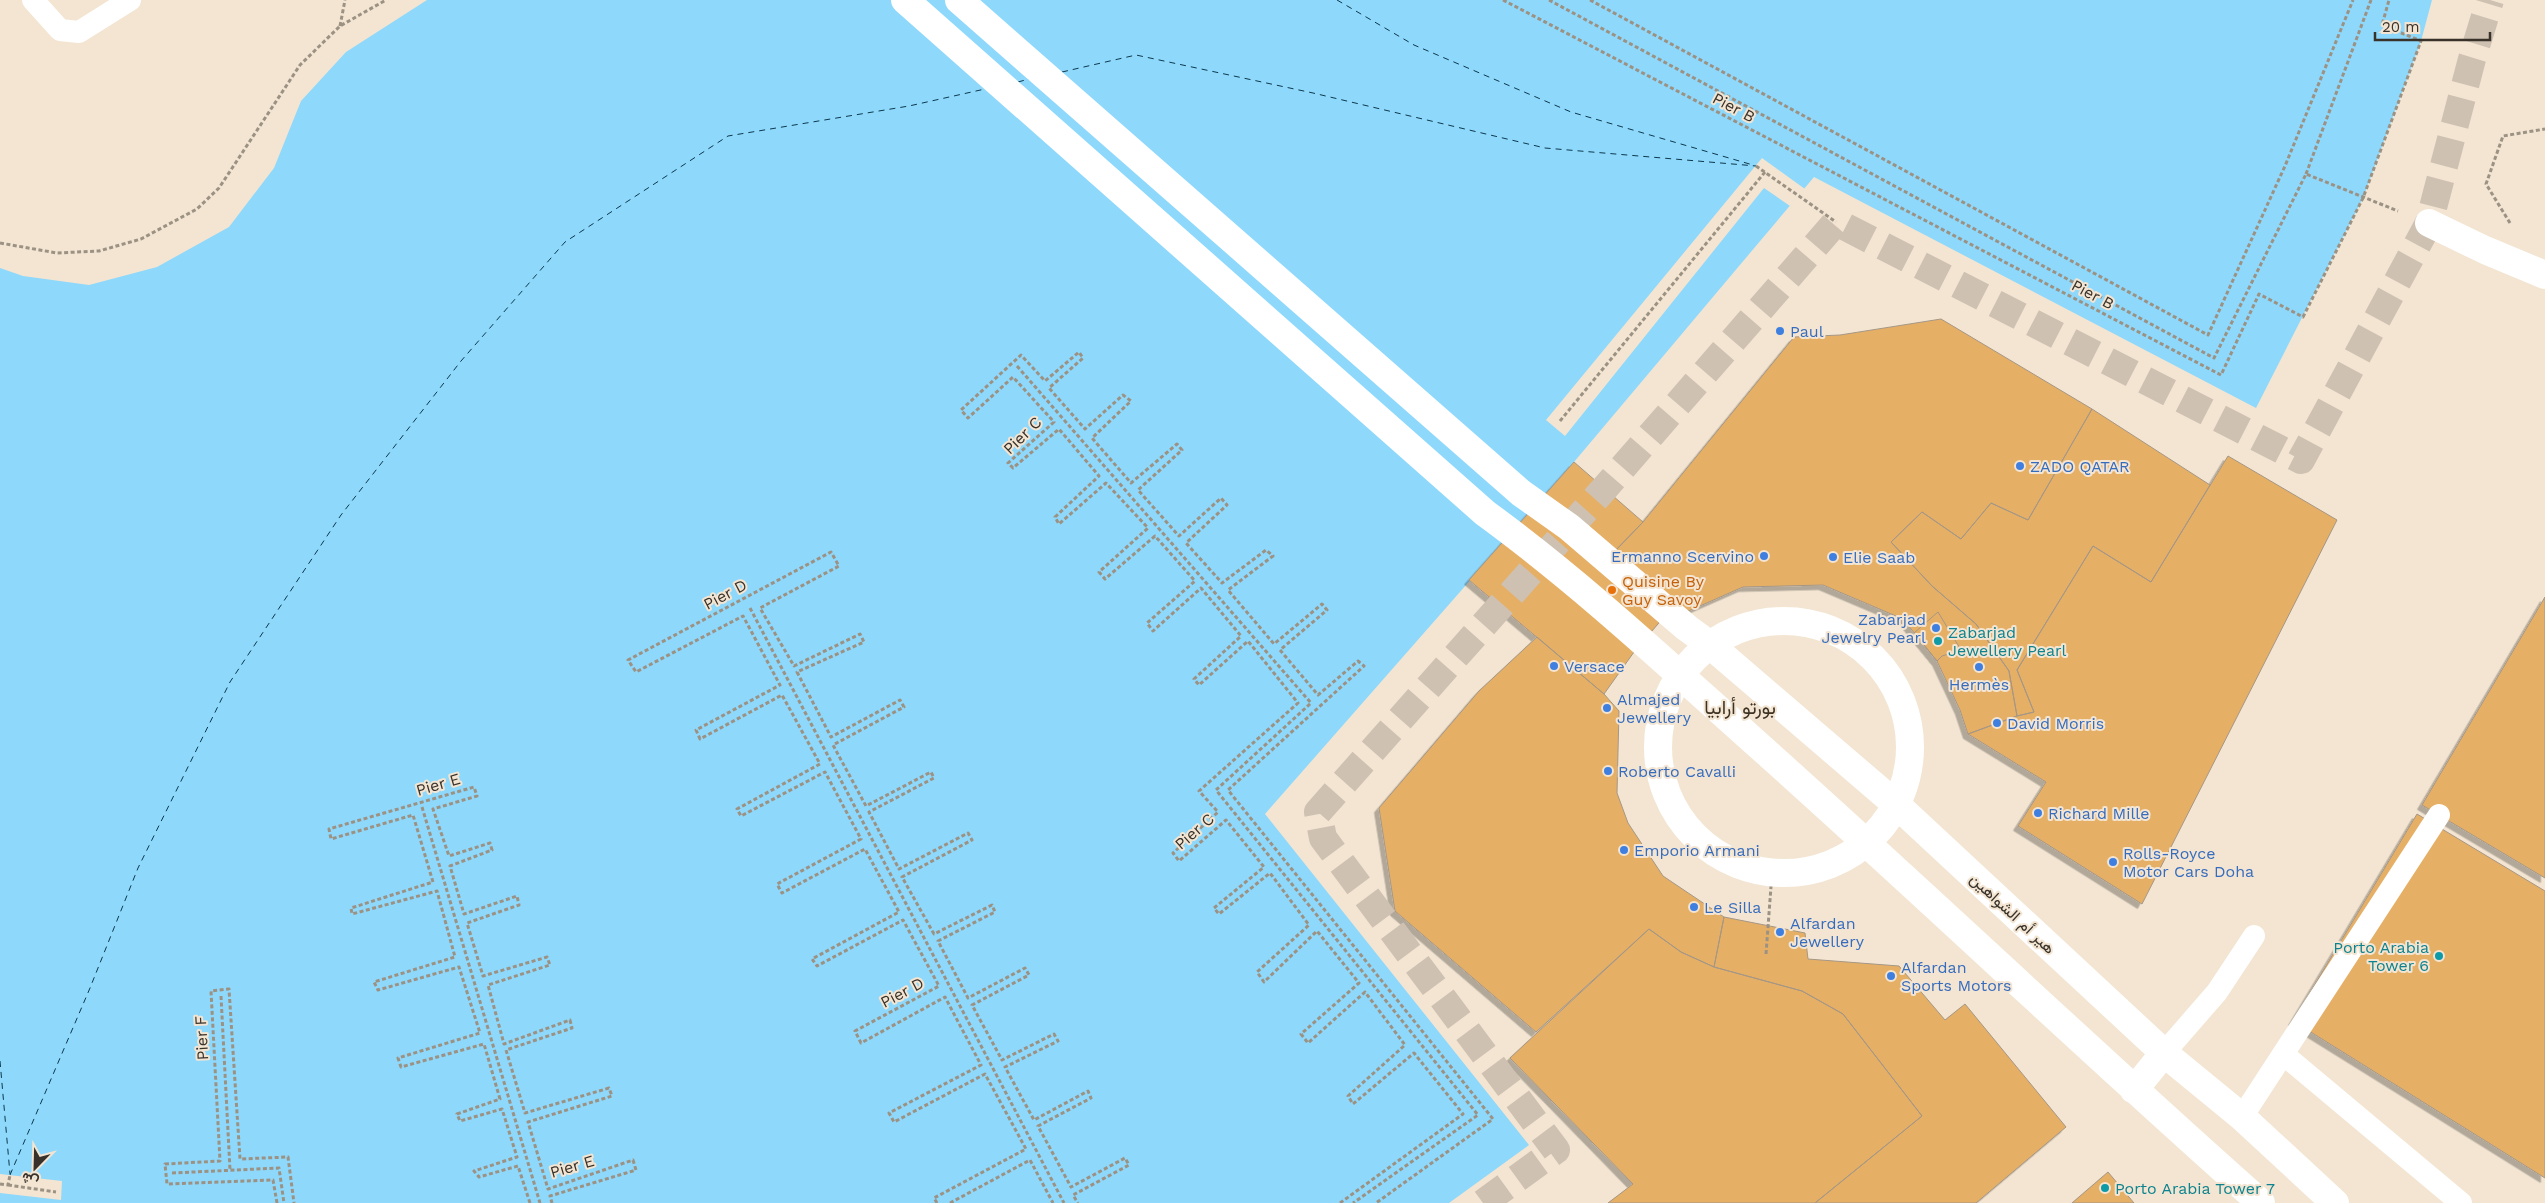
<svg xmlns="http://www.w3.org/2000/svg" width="2545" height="1203" font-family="'Work Sans',Vazirmatn,sans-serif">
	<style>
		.water { fill: #8ed8fc }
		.pier { fill: #f3e5d2 }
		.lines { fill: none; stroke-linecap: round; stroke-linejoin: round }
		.ferry { stroke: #0d384b; stroke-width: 1; stroke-dasharray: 6 5; stroke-linecap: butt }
		.building { fill: #e6af66; stroke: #a59786; filter: url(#shadow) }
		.pedestrian-tunnel { stroke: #cec1b1; stroke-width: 28; stroke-dasharray: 28 14; stroke-linecap: butt }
		.path { stroke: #9c9284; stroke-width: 3; stroke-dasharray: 4 2.5; stroke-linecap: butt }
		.service { stroke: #fff; stroke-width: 22 }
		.pedestrian { stroke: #fff; stroke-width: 28 }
		.minor { stroke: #fff; stroke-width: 28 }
		.shop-dot { fill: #3f7fe0; stroke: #f3e5d2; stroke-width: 2 }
		.food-dot { fill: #e8710a; stroke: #f3e5d2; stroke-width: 2 }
		.culture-dot { fill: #0f9aa8; stroke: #f3e5d2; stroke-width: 2 }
		.labels { text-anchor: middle; stroke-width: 4; stroke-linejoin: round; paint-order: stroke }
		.street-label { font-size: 16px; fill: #38322b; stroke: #f3e5d2 }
		.shop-label { font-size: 16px; fill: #366cbe; stroke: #f3e5d2; text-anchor: start }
		.food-label { font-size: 16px; fill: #c56008; stroke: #f3e5d2; text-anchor: start }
		.culture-label { font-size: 16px; fill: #0d838f; stroke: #f3e5d2; text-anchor: start }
		.quarter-label { font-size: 19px; fill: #3c3122; stroke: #f3e5d2 }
	</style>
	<defs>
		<filter id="shadow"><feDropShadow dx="-4.5" dy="4.5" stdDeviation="0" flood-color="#0004"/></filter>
	</defs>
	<rect width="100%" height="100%" fill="#f3e5d2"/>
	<path class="water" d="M427,0H2432L2421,41L2363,198L2256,408L1814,177L1574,462L1265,814L1529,1145L1449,1203H0V268L23,276L89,285L157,267L229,227L274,168L301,101L346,52Z"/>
	<path class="pier" d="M1762,158L1805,189L1790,206L1764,188L1565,436L1546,420Z
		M0,1174L62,1181L61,1200L0,1193Z"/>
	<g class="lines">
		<path class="ferry" d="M1337,0L1414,45L1571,112L1753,165
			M1062,72L1136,55L1313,93L1545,148L1756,166
			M1018,82L1029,79
			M0,1061L10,1174
			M10,1175L90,988L138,868L230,682L341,515L461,361L565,242L728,136L909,106L985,89"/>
	</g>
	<path class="building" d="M1941,319L2092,409L2028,520L1991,503L1961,539L1922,512L1891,542L1932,586L1976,624L2009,671L2017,716L1968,734L1960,710L1937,661L1903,619L1823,585L1743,587L1684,613L1615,551L1643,522L1794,337L1840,335Z
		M2092,409L2210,485L2151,582L2093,546L2017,670L2034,712L2017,716L2009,671L1976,624L1932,586L1891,542L1922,512L1961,539L1991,503L2028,520Z
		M2228,456L2337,520L2142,904L2018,826L2046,782L1968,734L2017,716L2034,712L2017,670L2093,546L2151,582Z
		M1574,462L1643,522L1615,551L1675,604L1634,652L1604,694L1469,580Z
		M2545,597V878L2422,805Z
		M1938,612L1961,650L1942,656L1937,661L1914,633Z
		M1537,637L1604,694L1619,711L1617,793L1628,823L1663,876L1724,917L1714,967L1681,952L1649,929L1536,1032L1395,911L1379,808L1479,691Z
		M2417,814L2545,891V1178L2293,1021Z
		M1724,917L1805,933L1808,959L1899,966L1945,1020L1965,1004L2066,1127L1976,1203H1815L1922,1116L1843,1014L1802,991L1714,967Z
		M1649,929L1681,952L1714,967L1802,991L1843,1014L1922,1116L1815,1203H1608L1633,1184L1510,1058Z
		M2108,1172L2134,1203H2072Z"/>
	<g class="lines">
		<path class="pedestrian-tunnel" d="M1483,1203L1556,1150L1323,838L1318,812L1604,489L1836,222L2301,460L2429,223L2472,59L2490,0"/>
		<path class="path" d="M1503,0L2221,375L2259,294L2303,317L2363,198L2421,41L2382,25L2389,0
			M1549,0L2214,358L2306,174L2398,211
			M1590,0L2208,335L2285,166L2353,0
			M340,26L345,0
			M1756,166L1836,222
			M2306,174L2371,0
			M2510,223L2486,184L2503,136L2545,129
			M0,243L57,253L99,251L141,239L197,209L219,188L300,65L340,26L386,0
			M1017,366L1311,703L1216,790L1478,1115L1353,1203
			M1560,421L1765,172
			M750,608L1064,1203
			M422,807L540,1203
			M1766,954L1772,873
			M221,996L230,1170
			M172,1173L279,1168L284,1203
			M0,1184L8,1185L10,1175
			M8,1185L56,1192
			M277,1203L273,1180L167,1184L165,1164L220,1161L211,991L229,989L240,1159L288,1157L294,1203
			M530,1203L518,1166L479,1177L474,1171L517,1157L502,1109L460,1121L457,1114L500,1099L484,1044L401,1067L398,1058L480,1033L459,967L378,990L374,982L455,957L437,891L352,914L351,908L433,882L413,815L331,839L329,829L474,787L477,796L433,809L449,856L490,843L492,850L450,866L464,914L517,896L519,905L467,923L483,976L547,957L550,965L488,985L504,1044L570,1020L572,1028L506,1050L525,1113L609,1088L612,1096L528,1122L548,1189L633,1160L636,1170L550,1196L552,1203
			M937,1203L934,1198L1026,1149L985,1074L894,1122L889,1113L981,1065L945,997L861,1043L855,1031L939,986L903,920L817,966L812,959L899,912L865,849L782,893L777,884L861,839L825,772L741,816L737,809L820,764L782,695L700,739L696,730L780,685L743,616L636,672L628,660L831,552L839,566L760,608L794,666L860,634L864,642L797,672L831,737L900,700L904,707L833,745L866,806L931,772L934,778L869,812L899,869L968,833L972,840L902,877L934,934L992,905L995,912L938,941L968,998L1025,968L1029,975L972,1005L1002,1060L1054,1034L1058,1041L1005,1067L1034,1120L1088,1091L1091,1098L1038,1126L1071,1187L1125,1158L1129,1165L1073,1195L1078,1203
			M950,1203L1030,1160L1053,1203
			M1340,1203L1463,1114L1414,1053L1353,1104L1348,1096L1405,1045L1365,992L1308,1043L1301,1034L1359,983L1317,931L1264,982L1257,972L1309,925L1270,873L1219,914L1214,908L1264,867L1226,820L1179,861L1173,853L1218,812L1199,791L1298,703L1248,641L1199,685L1194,679L1241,636L1201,588L1153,631L1147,623L1195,581L1155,536L1105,579L1099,572L1148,528L1106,483L1059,524L1055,517L1099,476L1059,429L1013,468L1008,463L1054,422L1013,377L968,418L961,410L1021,355L1045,381L1079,352L1083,358L1049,388L1085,429L1123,395L1131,401L1092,438L1131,483L1177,444L1182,450L1138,490L1179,536L1221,498L1227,505L1186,543L1222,583L1266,550L1273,556L1228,590L1274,644L1322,604L1327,610L1280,650L1318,695L1358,661L1364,666L1228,790L1493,1119L1376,1203"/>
		<path class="service" d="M33,0L60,30L79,32L130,0
			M2164,1053L2217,992L2254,936
			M2283,1054L2461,1203
			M2242,1117L2439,815"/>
		<path class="pedestrian" d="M2429,223L2485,250L2545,275"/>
		<path class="minor" d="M905,0L1485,513C1578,581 1662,659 1748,736C1921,890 2088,1050 2261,1203
			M959,0L1521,493L1569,527L1687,628L1709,644L1898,806L2164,1053L2242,1117L2335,1203
			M1658 747a126 126 0 1 1 252 0a126 126 0 1 1-252 0Z
			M2134,1090L2164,1053"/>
	</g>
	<g class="shop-dot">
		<circle cx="1780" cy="331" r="5"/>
		<circle cx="2020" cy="466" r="5"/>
		<circle cx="1764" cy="556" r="5"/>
		<circle cx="1833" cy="557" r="5"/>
		<circle cx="1936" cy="628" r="5"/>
		<circle cx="1554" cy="666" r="5"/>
		<circle cx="1979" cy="667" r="5"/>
		<circle cx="1607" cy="708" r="5"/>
		<circle cx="1997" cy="723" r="5"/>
		<circle cx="1608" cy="771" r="5"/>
		<circle cx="2038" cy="813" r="5"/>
		<circle cx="1624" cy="850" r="5"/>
		<circle cx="2113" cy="862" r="5"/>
		<circle cx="1694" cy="907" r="5"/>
		<circle cx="1780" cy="932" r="5"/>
		<circle cx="1891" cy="976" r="5"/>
	</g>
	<circle class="food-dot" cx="1612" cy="590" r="5"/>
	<g class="culture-dot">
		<circle cx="1938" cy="641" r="5"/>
		<circle cx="2439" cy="956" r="5"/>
		<circle cx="2105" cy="1188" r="5"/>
	</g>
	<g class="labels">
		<g class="street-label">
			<text transform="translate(1734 107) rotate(28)" y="6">Pier B</text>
			<text transform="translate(2093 294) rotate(28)" y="6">Pier B</text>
			<text transform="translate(1022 435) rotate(-44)" y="6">Pier C</text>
			<text transform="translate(725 594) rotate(-28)" y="6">Pier D</text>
			<text transform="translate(438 784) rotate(-16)" y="6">Pier E</text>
			<text transform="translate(1194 831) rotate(-41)" y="6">Pier C</text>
			<text transform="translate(2013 913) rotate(43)" y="6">هير أم الشواهين</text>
			<text transform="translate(902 992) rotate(-28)" y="6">Pier D</text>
			<text transform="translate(201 1038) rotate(-93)" y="6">Pier F</text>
			<text transform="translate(572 1166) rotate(-16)" y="6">Pier E</text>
		</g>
		<g class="shop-label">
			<text x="1790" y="337">Paul</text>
			<text x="2030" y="472">ZADO QATAR</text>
			<text x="1754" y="562" text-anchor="end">Ermanno Scervino</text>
			<text x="1843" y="563">Elie Saab</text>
			<text x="1926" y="625" text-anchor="end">Zabarjad<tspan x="1926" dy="18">Jewelry Pearl</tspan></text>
			<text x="1564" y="672">Versace</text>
			<text x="1979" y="690" text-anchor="middle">Hermès</text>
			<text x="1617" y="705">Almajed<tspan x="1617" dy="18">Jewellery</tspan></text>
			<text x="2007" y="729">David Morris</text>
			<text x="1618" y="777">Roberto Cavalli</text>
			<text x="2048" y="819">Richard Mille</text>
			<text x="1634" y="856">Emporio Armani</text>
			<text x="2123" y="859">Rolls-Royce<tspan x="2123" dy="18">Motor Cars Doha</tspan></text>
			<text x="1704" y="913">Le Silla</text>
			<text x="1790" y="929">Alfardan<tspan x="1790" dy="18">Jewellery</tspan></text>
			<text x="1901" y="973">Alfardan<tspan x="1901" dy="18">Sports Motors</tspan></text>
		</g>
		<g class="food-label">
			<text x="1622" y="587">Quisine By<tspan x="1622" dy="18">Guy Savoy</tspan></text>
		</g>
		<g class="culture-label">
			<text x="1948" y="638">Zabarjad<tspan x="1948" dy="18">Jewellery Pearl</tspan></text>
			<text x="2429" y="953" text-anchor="end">Porto Arabia<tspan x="2429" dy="18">Tower 6</tspan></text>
			<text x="2115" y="1194">Porto Arabia Tower 7</text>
		</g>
		<g class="quarter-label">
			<text x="1740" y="714">بورتو أرابيا</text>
		</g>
	</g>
	<g transform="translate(35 1168) rotate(203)" stroke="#f3e5d2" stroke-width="4" paint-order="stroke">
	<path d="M0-4L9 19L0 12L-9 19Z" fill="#38322b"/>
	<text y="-8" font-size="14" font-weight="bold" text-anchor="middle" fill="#38322b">ش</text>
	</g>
	<path d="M2375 32v8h115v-8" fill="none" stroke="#38322b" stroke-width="2.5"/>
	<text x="2382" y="32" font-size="15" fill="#38322b" stroke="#f3e5d2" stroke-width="4" paint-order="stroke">20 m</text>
</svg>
